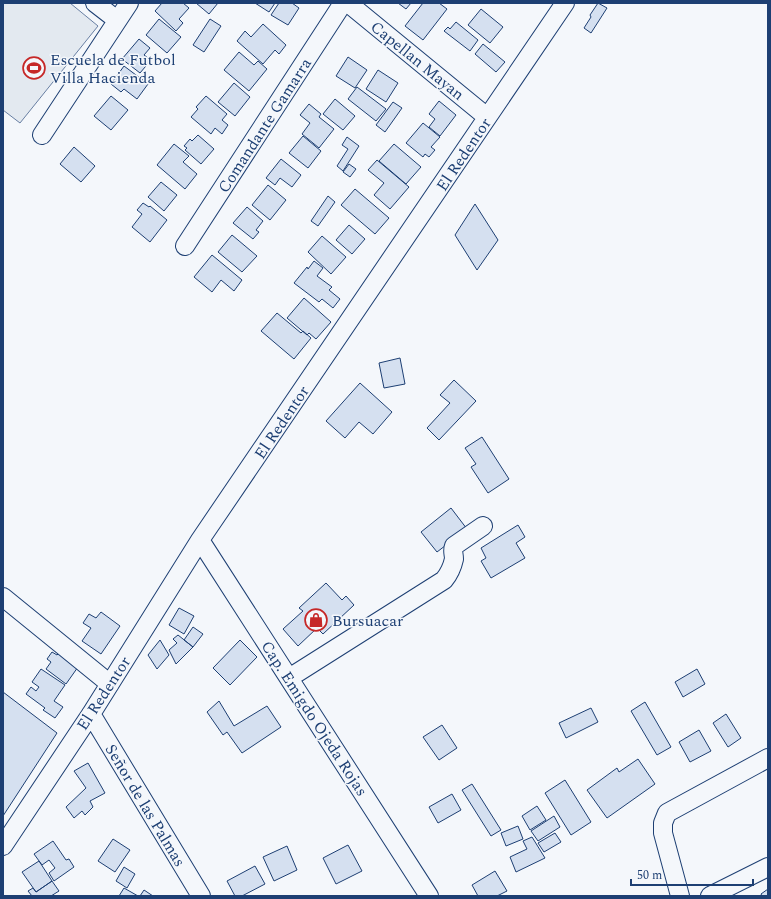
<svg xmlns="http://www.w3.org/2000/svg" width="771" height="899" font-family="Spectral,serif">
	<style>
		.green { fill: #e3e9f0; stroke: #687fa3 }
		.building { fill: #d5e0f0; stroke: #1d3f73 }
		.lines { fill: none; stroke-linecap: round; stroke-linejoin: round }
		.minor-casing { stroke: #1d3f73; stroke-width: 20 }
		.minor { stroke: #f4f7fb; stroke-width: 18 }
		.labels { text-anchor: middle; stroke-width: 3; stroke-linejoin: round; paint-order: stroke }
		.poi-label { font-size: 16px; fill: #1d3f73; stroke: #f4f7fb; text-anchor: start }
		.street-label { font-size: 16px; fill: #1d3f73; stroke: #f4f7fb }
	</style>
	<rect width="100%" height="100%" fill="#f4f7fb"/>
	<path class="green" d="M3,3H70L98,26L20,123L3,110Z"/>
	<path class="building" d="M162,3H183L189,8L179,19L183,23L176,31L155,11Z
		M196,3H218L209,14Z
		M255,3H275L269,12Z
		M279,3H292L299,8L288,25L271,15Z
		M398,3H411L406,9Z
		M423,3H439L447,9L423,40L405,26Z
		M598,3L607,8L591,33L584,28L591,17L590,15Z
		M481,9L503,27L490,43L468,25Z
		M159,19L181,37L167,53L146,35Z
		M210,19L221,26L204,52L193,45Z
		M456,22L478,40L470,51L444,31L448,27L450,29Z
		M263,24L286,45L279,54L275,50L263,64L237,41L245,31L251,37Z
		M139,39L150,48L144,55L151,60L140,73L122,59Z
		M483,44L505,62L496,72L475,54Z
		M239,52L254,65L258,61L267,69L249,91L224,70Z
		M348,57L367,70L355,88L336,76Z
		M124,66L148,84L137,99L124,89L121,92L111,84Z
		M378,70L398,83L386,102L366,89Z
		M234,83L250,97L235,116L218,102Z
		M357,87L386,109L376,121L348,99Z
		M111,96L128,110L111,130L94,116Z
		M206,96L227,114L222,120L228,125L222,134L215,128L211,134L191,117L198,109L196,107Z
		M335,99L355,116L343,130L323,114Z
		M439,101L456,115L440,136L429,127L435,119L429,114Z
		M393,102L402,108L385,132L376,125Z
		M309,104L321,114L319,117L334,129L319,148L302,134L310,123L300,115Z
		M423,123L440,137L431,147L435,150L429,157L425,154L423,157L406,143Z
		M198,135L214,149L201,164L185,150L187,148L184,146L190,139L192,141Z
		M303,136L321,151L308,168L289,153Z
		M347,137L359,146L343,171L337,166L348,149L342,145Z
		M174,144L189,156L183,162L197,174L185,189L157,165Z
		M394,144L421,167L406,184L379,161Z
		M74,147L95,166L81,182L60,164Z
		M281,159L301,175L292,187L280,178L275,185L266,178Z
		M377,160L409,187L390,209L374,195L384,183L368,170Z
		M349,164L356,169L350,177L343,172Z
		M161,182L177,195L164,211L148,197Z
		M268,185L286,200L270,220L252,205Z
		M355,189L389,218L375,234L341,205Z
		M328,196L335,202L318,226L311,221Z
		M143,203L149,207L150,206L167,220L150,242L132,227L142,214L137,210Z
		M475,204L498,240L477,270L455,235Z
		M247,207L263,221L256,230L259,232L253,239L233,223Z
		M349,225L365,239L352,254L336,240Z
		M232,235L257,256L242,272L218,252Z
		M322,236L346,257L331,274L308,252Z
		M212,255L242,280L234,291L221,280L212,292L194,277Z
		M314,261L323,268L317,276L332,287L329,290L340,299L333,308L322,299L319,302L294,283L307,267L308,269Z
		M304,298L331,322L316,339L309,333L307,335L287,318Z
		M277,313L301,333L303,331L311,338L294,359L261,331Z
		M400,358L405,384L384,388L379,363Z
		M454,380L476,401L439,440L427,428L450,403L440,395Z
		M360,383L392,412L373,434L359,422L345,438L326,421Z
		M482,437L509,479L488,493L471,467L476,464L465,448Z
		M451,508L467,529L437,552L421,532Z
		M518,525L525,537L516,543L525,558L491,578L481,561L486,558L481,548Z
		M326,583L342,600L346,596L354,605L323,634L317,628L298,646L283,629L303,611L299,608Z
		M179,608L194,616L184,634L169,625Z
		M101,612L120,626L101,654L82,641L91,628L83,623L89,614L96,618Z
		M193,627L203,634L193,647L184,640Z
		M178,635L193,647L176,664L169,650L177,643L173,639Z
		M160,640L169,655L157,669L148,655Z
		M240,640L257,657L230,685L213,668Z
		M52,652L57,655L59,653L78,667L66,684L46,669L51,662L47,659Z
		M41,669L65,685L54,701L63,707L55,718L43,710L45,708L26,694L31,687L36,691L39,687L32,682Z
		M697,669L705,684L683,697L675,682Z
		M3,692L57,733L3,816Z
		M219,701L234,726L267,706L281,727L242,753L227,732L223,735L207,712Z
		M645,702L671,747L657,755L631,711Z
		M591,708L598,722L566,738L559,723Z
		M726,714L741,738L728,747L713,723Z
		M442,725L457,748L439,760L423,737Z
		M699,730L711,751L690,762L679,742Z
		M638,759L655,784L607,818L587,790L617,768L619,772Z
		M88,763L105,793L90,801L93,807L85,815L82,811L74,818L66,807L86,788L74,771Z
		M565,780L591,822L571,835L545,793Z
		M472,784L501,830L491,836L462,790Z
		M452,794L461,810L438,823L429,807Z
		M537,806L546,820L530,830L522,816Z
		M554,816L560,827L538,841L531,831Z
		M518,826L523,839L506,846L501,833Z
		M555,833L561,842L544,852L538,843Z
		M532,837L545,858L516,872L510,857L527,849L523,841Z
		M113,839L130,850L115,872L98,861Z
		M53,841L66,860L69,859L74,867L54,881L49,873L55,868L49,860L42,865L34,854Z
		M348,845L362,871L336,884L323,858Z
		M287,846L297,870L274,881L263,857Z
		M39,861L52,881L36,892L22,872Z
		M255,866L265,884L242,896H235L227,881Z
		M124,867L135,874L127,888L116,881Z
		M495,871L507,891L497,896H478L472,885Z
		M52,881L59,891L51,896H32L28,891L33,888L36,892Z
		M124,888L138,896H119Z
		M768,889V896H762L761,894Z
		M144,890L153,896H140Z"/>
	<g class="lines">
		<g class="minor-casing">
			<path id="minor" d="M95,3L117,20
				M348,3L487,117
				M42,135L129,3
				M185,246L343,3
				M200,540L429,896
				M3,597L110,684
				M289,678L444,580C449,574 452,568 454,559C454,554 452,551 454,546L483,526
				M91,714L201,896
				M3,846L91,714L200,540L565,3
				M680,896L663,833V823L667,813L768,758
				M710,896L768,867"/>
		</g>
		<use href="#minor" class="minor"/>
	</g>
	<defs>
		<g id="stadium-ring" transform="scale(1.15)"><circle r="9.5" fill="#f4f7fb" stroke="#c62828" stroke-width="1.5"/><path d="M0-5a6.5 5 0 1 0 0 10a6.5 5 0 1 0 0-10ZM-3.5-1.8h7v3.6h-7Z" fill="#c62828"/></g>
		<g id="shop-ring" transform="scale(1.15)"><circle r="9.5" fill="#f4f7fb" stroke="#c62828" stroke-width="1.5"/><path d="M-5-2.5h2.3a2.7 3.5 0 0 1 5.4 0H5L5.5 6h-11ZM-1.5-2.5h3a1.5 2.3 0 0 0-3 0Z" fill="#c62828"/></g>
	</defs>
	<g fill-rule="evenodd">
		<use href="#stadium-ring" x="34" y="68"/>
		<use href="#shop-ring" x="316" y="620"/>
	</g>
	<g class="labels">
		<g class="poi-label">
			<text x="50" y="65">Escuela de Futbol<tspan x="50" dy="18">Villa Hacienda</tspan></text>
			<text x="332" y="626">Bursuacar</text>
		</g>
		<g class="street-label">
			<text transform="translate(418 60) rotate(39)" y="6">Capellan Mayan</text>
			<text transform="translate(264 125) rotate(-57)" y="6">Comandante Gamarra</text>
			<text transform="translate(463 154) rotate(-56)" y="6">El Redentor</text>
			<text transform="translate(281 422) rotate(-56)" y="6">El Redentor</text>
			<text transform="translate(103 693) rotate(-57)" y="6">El Redentor</text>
			<text transform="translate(315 718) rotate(57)" y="6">Cap. Emigdo Ojeda Rojas</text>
			<text transform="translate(146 805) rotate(59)" y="6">Señor de las Palmas</text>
		</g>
	</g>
	<rect width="771" height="899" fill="none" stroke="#1d3f73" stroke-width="8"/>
	<path d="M631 879v6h122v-6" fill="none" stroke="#1d3f73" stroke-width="2"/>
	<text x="637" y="879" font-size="12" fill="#1d3f73" stroke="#f4f7fb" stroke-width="3" paint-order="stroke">50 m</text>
</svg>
